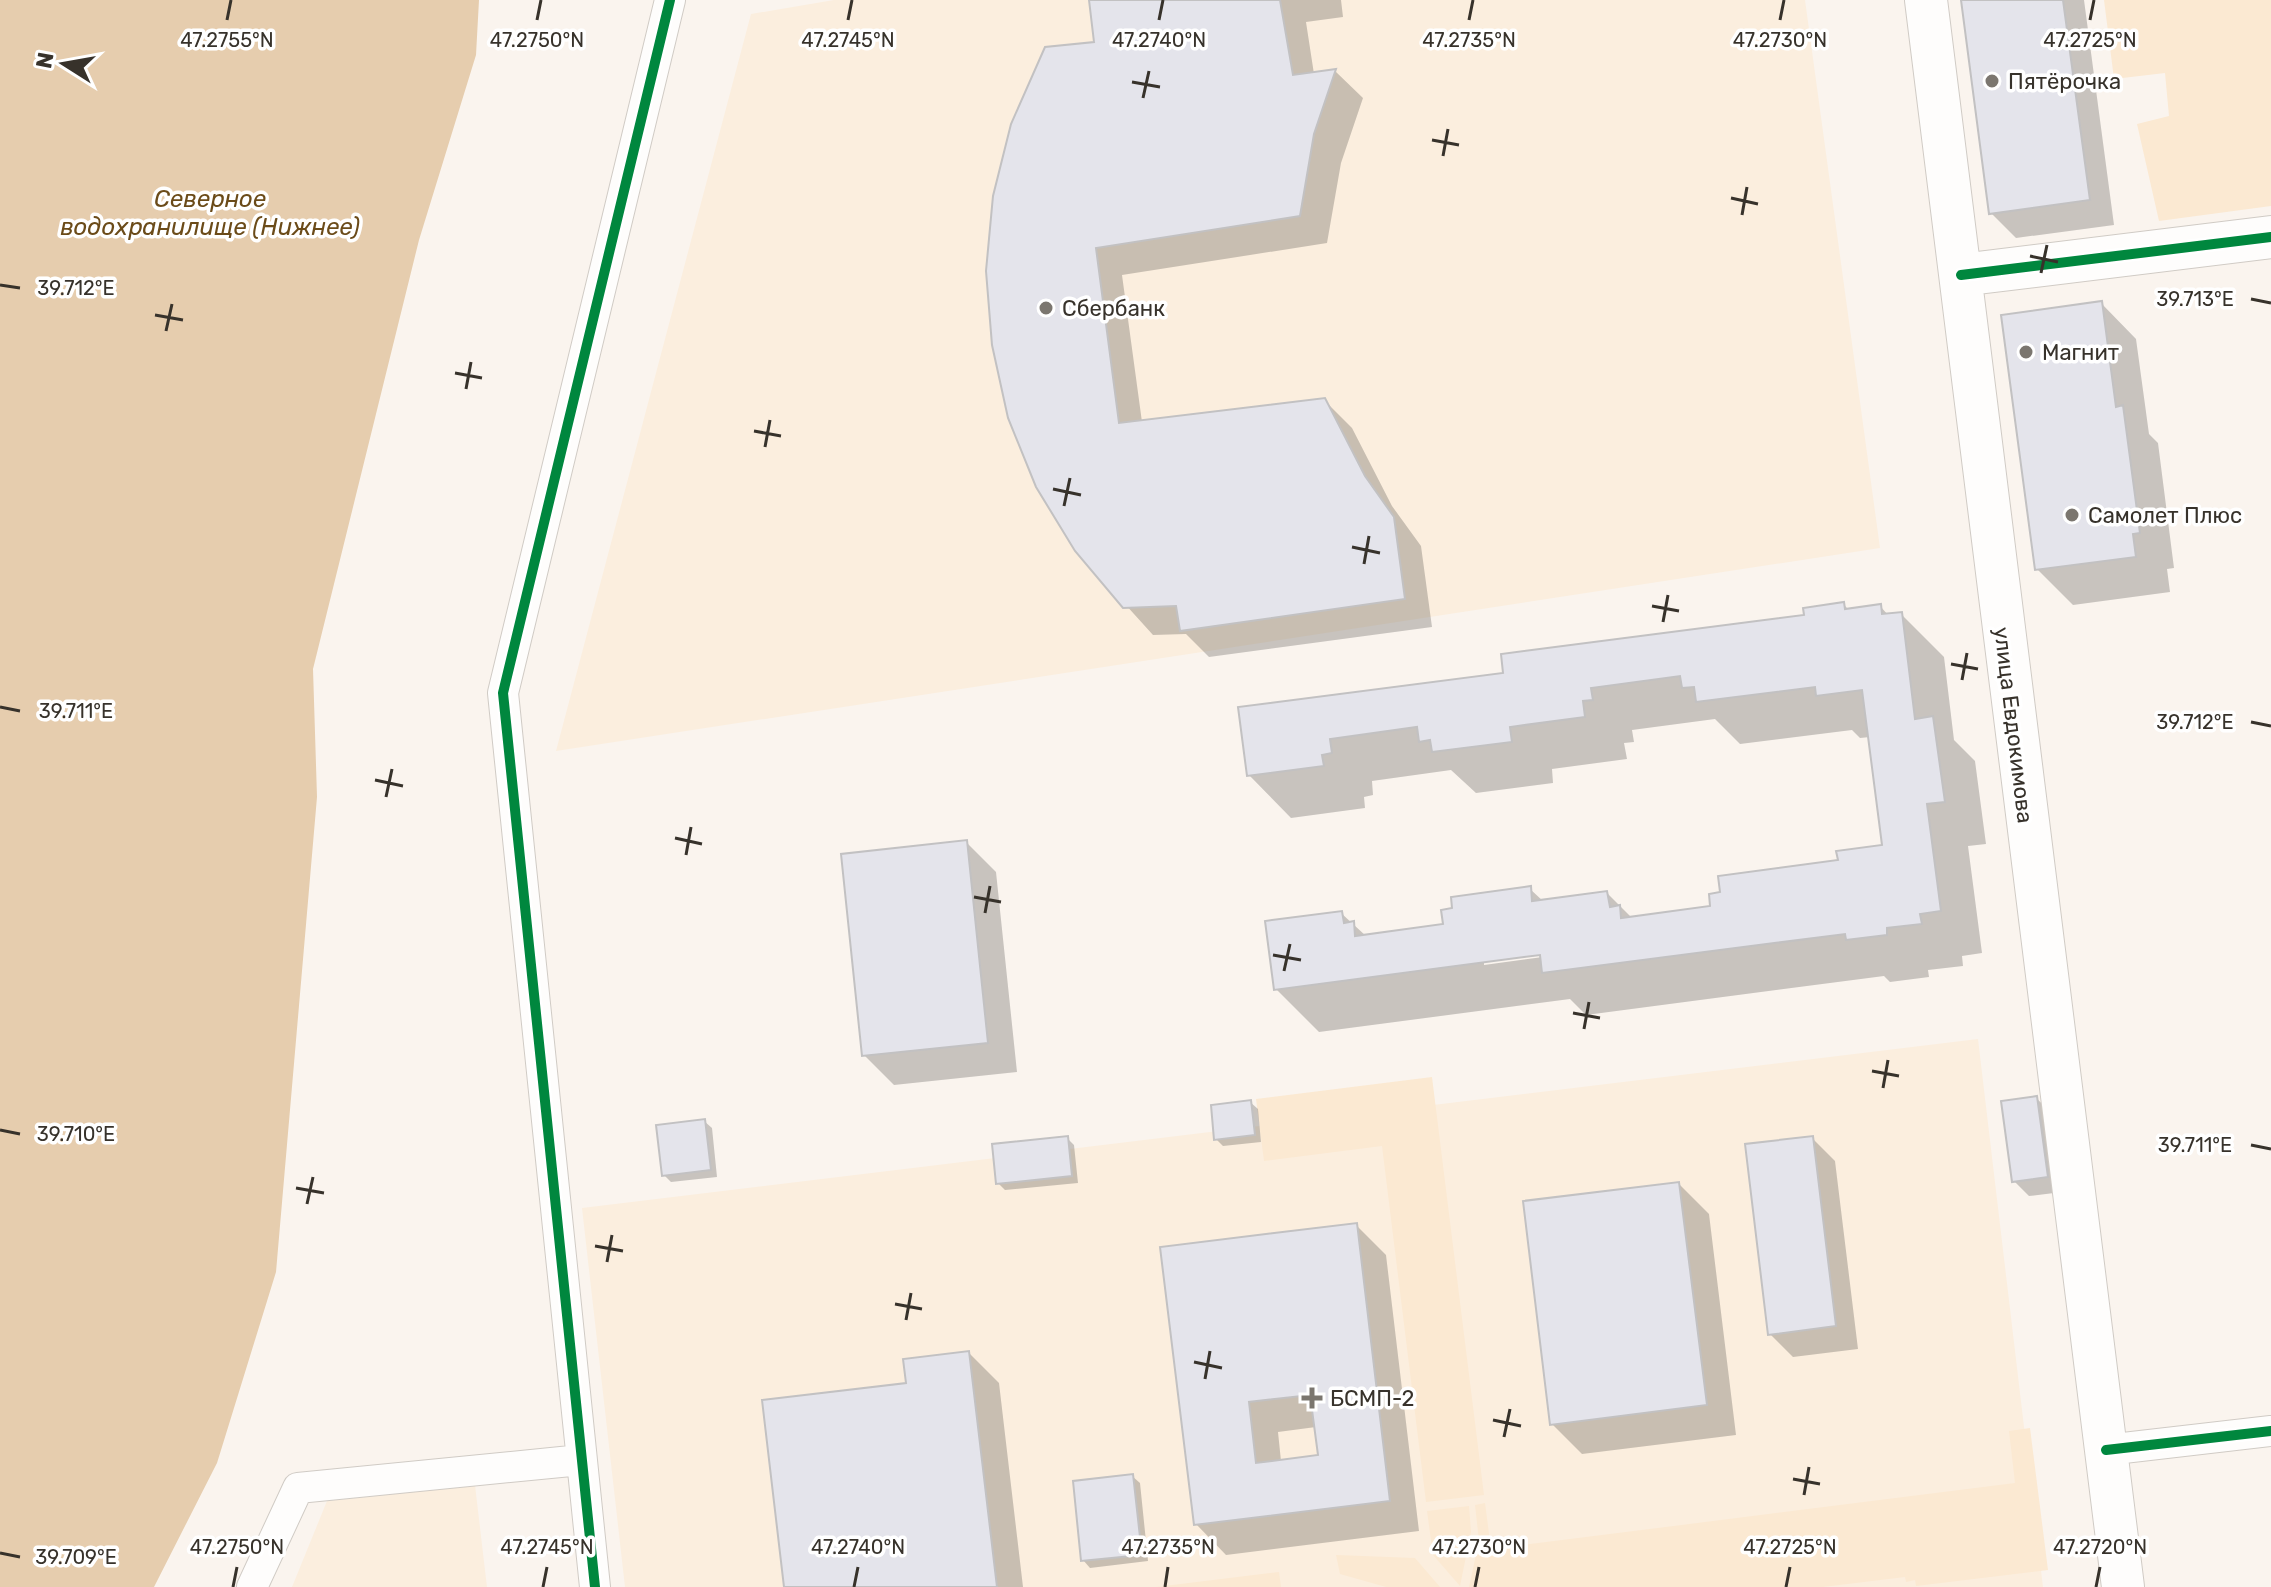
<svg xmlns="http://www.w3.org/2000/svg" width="2271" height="1587" font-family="Rubik,sans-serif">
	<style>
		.built { fill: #fbeede }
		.green { fill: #fbe9d2 }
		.water { fill: #e6cdae }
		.shadow { fill: #0003; fill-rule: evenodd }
		.building { fill: #e4e4eb; stroke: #c2c1c2; stroke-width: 2; fill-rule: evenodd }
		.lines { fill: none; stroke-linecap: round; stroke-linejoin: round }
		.street-casing { stroke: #d0cbc5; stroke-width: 32 }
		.secondary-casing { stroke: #d0cbc5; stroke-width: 44 }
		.street { stroke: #fefdfc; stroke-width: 30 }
		.secondary { stroke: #fefdfc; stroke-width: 42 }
		.cycleway-casing { stroke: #fff; stroke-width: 15 }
		.cycleway { stroke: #00873e; stroke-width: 10 }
		.ticks { fill: none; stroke: #37322b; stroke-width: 3 }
		.poi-dot { fill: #7b766f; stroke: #fff; stroke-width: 3 }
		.labels { text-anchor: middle; stroke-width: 7; stroke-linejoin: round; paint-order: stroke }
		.poi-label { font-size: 22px; fill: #37322b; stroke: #fff; text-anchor: start }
		.street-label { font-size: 22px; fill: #37322b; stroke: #fff }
		.water-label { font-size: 24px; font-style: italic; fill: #6b4b19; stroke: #fff }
		.ticks-label { font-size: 20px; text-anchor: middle; fill: #37322b; stroke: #fff; stroke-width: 7; stroke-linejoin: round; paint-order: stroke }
	</style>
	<rect width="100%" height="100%" fill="#faf4ee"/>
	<path class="built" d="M834,0H1805L1880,548L556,751L751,14Z
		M1978,1039L2043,1587H625L582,1208Z
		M475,1485L487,1587H292L327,1501Z"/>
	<path class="green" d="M2104,0H2271V206L2159,221L2137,124L2169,116L2165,73L2114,79Z
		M1432,1077L1484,1495L1426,1502L1382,1146L1264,1161L1256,1099Z
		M2030,1428L2048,1570L1916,1586L1915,1580L1906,1582L1905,1577L1823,1587H1469L1479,1541L1475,1505L1485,1503L1491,1549L2015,1483L2009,1431Z
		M1469,1506L1471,1532L1460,1586L1433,1555L1427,1511Z
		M1336,1555L1415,1558L1440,1587H1386L1340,1574Z
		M1279,1572L1281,1587H1156Z"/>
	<path class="water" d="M0,0H479L476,55L419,240L313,669L317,797L276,1272L217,1463L154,1587H0Z"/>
	<path class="shadow" d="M1091,0H1341L1343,17L1306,22L1314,74L1335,71L1363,98L1341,163L1327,243L1122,275L1142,422L1324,400L1352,428L1392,506L1421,546L1432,627L1209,657L1186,634L1153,635L1076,550L1097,44Z
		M1963,0H2084L2114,225L2016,238L1991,213Z
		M2101,303L2136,339L2149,434L2158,443L2174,568L2167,569L2170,592L2073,605L2037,569Z
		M1844,605L1849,610L1880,606L1889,616L1901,614L1944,657L1954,740L1975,761L1986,844L1968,846L1982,953L1962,956L1963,966L1928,970L1929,977L1890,982L1884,976L1586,1015L1570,999L1319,1032L1276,989L1341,913L1366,936L1445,926L1530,889L1543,901L1607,893L1632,918L1712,908L1884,847L1870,737L1860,738L1852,730L1740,744L1715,719L1632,730L1634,742L1624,743L1627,759L1552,769L1553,783L1476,793L1451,770L1372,781L1373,795L1364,797L1365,808L1291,818L1249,775L1240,709L1505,674L1806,616ZM1549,952L1550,956L1484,965V961Z
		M966,842L996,872L1017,1072L894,1085L864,1055Z
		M2036,1098L2052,1113L2062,1192L2029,1196L2014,1181Z
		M1250,1102L1258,1109L1261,1142L1223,1146L1216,1139Z
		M704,1121L712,1128L717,1177L671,1182L664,1175Z
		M1067,1138L1074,1145L1078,1183L1005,1190L998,1183Z
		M1812,1138L1835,1161L1858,1349L1793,1357L1770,1334Z
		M1679,1184L1709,1214L1736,1435L1582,1454L1552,1424Z
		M1356,1225L1386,1255L1419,1531L1226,1555L1196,1524L1162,1249ZM1316,1427L1320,1457L1281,1461L1278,1432Z
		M969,1353L999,1383L1023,1587H786L908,1384Z
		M1132,1476L1140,1483L1148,1561L1090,1568L1083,1560Z"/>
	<path class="building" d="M1089,0H1280L1293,75L1336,69L1314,134L1300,216L1096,248L1119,423L1325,398L1365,476L1394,517L1405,599L1180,631L1176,606L1123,608L1075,551L1036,487L1008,418L992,345L986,271L993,196L1011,124L1045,47L1094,42Z
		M1961,0H2063L2090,200L1989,214Z
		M2102,301L2116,407L2123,405L2140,533L2133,534L2136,557L2035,570L2001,315Z
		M1844,602L1845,609L1881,604L1882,614L1902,612L1915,719L1933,716L1945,802L1927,804L1941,911L1920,914L1922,924L1887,928V935L1846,940L1845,934L1542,973L1540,955L1274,990L1265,921L1342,911L1344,923L1354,921L1355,936L1443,924L1441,910L1452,908L1451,897L1531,886L1532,901L1607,891L1610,907L1620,905L1621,918L1710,906L1709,894L1720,892L1718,876L1838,860L1836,851L1882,845L1862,690L1816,696L1815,687L1696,702L1694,687L1682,688L1680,676L1591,688L1593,700L1583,701L1585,717L1510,727L1512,742L1432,752L1430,740L1419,742L1417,727L1330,739L1332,753L1322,755L1324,766L1247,776L1238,707L1503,673L1501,654L1804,615L1803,608Z
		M967,840L988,1043L862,1056L841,854Z
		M2037,1096L2048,1177L2012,1182L2001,1101Z
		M1251,1100L1255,1135L1214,1140L1211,1105Z
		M705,1119L711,1170L662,1176L656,1125Z
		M1068,1136L1072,1176L996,1184L992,1144Z
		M1813,1136L1836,1326L1768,1335L1745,1144Z
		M1679,1182L1707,1405L1550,1425L1523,1201Z
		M1357,1223L1390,1501L1194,1525L1160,1247ZM1310,1395L1318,1455L1256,1463L1249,1402Z
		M969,1351L997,1587H784L762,1400L906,1383L903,1359Z
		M1133,1474L1142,1555L1081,1561L1073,1481Z"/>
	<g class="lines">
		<g class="street-casing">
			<path id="street" d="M2106,1450L2271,1431
				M252,1587L298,1488L581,1460
				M595,1587L503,693L670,0"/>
		</g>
		<g class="secondary-casing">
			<path id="secondary" d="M1926,0L2123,1587
				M1961,275L2271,237"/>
		</g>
		<use href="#street" class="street"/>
		<use href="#secondary" class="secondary"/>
		<g class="cycleway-casing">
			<path id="cycleway" d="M1961,275L2271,237
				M2106,1450L2271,1431
				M595,1587L503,693L670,0"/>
		</g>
		<use href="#cycleway" class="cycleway"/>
	</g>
	<path class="ticks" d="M227,20L231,0M537,20L541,0M848,20L852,0M1159,20L1163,0M1469,20L1473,0M1780,20L1784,0M2090,20L2094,0M1132,82L1160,87M1143,98L1149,71M1432,140L1459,145M1443,156L1448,129M1731,198L1758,204M1742,215L1747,187M2030,256L2058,262M2041,273L2047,245M0,285L20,288M2251,299L2271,303M155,315L183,320M166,331L172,304M455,373L482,378M466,389L471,362M754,431L781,436M765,447L770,420M1053,489L1081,495M1064,506L1070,478M1352,547L1380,553M1364,564L1369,536M1652,606L1679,611M1663,622L1668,595M1951,664L1978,669M1962,680L1967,653M0,707L20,711M2251,722L2271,726M375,780L403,786M386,797L392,769M675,838L702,844M686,855L691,827M974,897L1001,902M985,913L990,886M1273,955L1301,960M1284,971L1290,944M1573,1013L1600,1018M1584,1029L1589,1002M1872,1071L1899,1076M1883,1088L1888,1060M0,1130L20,1134M2251,1145L2271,1149M296,1188L324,1193M307,1204L313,1177M595,1246L623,1251M607,1262L612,1235M895,1304L922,1309M906,1320L911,1293M1194,1362L1222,1368M1205,1379L1210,1351M1493,1420L1521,1426M1504,1437L1510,1409M1793,1479L1820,1484M1804,1495L1809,1467M0,1553L20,1557M233,1587L237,1567M543,1587L547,1567M854,1587L858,1567M1165,1587L1168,1567M1475,1587L1479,1567M1786,1587L1790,1567M2096,1587L2100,1567"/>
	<g class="poi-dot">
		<circle cx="1992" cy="81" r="8"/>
		<circle cx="1046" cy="308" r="8"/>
		<circle cx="2026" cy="352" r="8"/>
		<circle cx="2072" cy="515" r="8"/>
		<path d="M1308 1386h8v8h8v8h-8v8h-8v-8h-8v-8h8z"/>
	</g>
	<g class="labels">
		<g class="poi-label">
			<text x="2008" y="89">Пятёрочка</text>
			<text x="1062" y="316">Сбербанк</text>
			<text x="2042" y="360">Магнит</text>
			<text x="2088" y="523">Самолет Плюс</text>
			<text x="1330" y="1406">БСМП-2</text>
		</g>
		<g class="street-label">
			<text transform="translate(2014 725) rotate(83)" y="8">улица Евдокимова</text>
		</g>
		<g class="water-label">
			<text x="210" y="207">Северное<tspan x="210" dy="28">водохранилище (Нижнее)</tspan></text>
		</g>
	</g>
	<g class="ticks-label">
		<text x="227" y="47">47.2755°N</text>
		<text x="537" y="47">47.2750°N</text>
		<text x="848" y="47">47.2745°N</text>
		<text x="1159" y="47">47.2740°N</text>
		<text x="1469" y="47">47.2735°N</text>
		<text x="1780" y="47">47.2730°N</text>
		<text x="2090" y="47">47.2725°N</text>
		<text x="76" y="295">39.712°E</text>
		<text x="2195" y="306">39.713°E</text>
		<text x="76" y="718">39.711°E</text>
		<text x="2195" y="729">39.712°E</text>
		<text x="76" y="1141">39.710°E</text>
		<text x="2195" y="1152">39.711°E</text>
		<text x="237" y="1554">47.2750°N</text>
		<text x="547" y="1554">47.2745°N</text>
		<text x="858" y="1554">47.2740°N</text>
		<text x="1168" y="1554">47.2735°N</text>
		<text x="1479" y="1554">47.2730°N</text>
		<text x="1790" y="1554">47.2725°N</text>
		<text x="2100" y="1554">47.2720°N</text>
		<text x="76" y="1564">39.709°E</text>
	</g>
	<g transform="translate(64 64) rotate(281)" stroke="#ffffff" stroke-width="6" paint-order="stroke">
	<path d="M0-6L14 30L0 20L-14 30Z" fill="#37322b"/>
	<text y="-12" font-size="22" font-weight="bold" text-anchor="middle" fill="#37322b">N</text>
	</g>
</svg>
